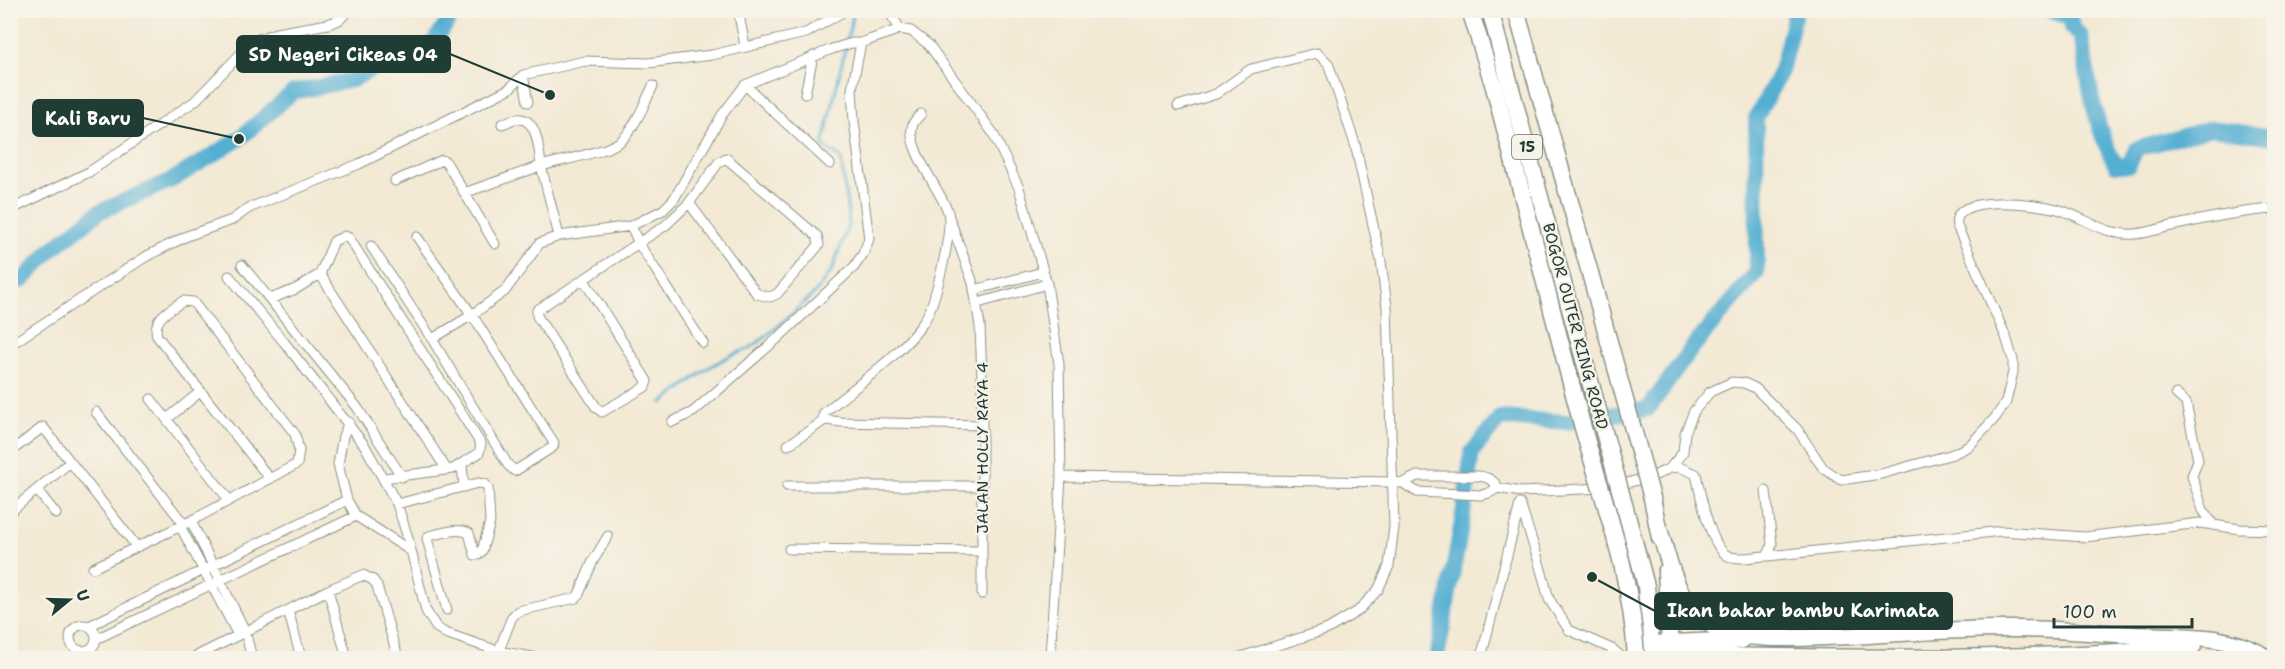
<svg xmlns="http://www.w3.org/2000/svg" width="2285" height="669" font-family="'Shantell Sans',sans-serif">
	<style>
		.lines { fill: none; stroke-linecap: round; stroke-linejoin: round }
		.stream { stroke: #54afd2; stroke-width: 3 }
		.river { stroke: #54afd2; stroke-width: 16 }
		.street-casing { stroke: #899384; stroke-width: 11 }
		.highway-casing { stroke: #899384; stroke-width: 19 }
		.street { stroke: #fff; stroke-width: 9 }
		.highway { stroke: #fff; stroke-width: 16 }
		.highway-bridge-casing { stroke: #899384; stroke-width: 19; stroke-linecap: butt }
		.highway-bridge { stroke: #fff; stroke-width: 16 }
		.labels { text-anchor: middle; stroke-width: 4.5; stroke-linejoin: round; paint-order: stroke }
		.shield { fill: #f7f3e8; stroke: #60746a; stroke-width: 1.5 }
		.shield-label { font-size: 15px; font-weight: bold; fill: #1f3d34 }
		.street-label { font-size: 16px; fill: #1f3d34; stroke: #f7f3e8 }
		.leader { fill: none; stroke: #1f3d34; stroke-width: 2 }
		.callout-dot { fill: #1f3d34; stroke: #f7f3e8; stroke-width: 2 }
		.callout { fill: #1f3d34; stroke: #1f3d34; stroke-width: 2 }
		.callout-label { font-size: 18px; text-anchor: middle; font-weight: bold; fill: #fff }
	</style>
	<rect width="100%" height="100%" fill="#f7f3e8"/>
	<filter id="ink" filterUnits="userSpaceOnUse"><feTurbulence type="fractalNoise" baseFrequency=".0167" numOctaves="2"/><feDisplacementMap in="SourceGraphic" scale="12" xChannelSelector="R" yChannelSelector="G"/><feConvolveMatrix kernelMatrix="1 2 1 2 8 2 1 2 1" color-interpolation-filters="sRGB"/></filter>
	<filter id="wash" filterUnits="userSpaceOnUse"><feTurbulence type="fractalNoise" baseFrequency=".008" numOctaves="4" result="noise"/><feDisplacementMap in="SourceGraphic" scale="24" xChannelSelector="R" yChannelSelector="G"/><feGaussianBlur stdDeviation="1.35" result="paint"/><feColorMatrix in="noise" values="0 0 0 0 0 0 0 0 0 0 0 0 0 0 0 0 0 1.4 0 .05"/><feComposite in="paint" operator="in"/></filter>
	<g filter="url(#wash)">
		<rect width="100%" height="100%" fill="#f3e9d4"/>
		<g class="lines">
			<path class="stream" d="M662,403L708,368L731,355L749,349L768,335L816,292L832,270L849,223L841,158L823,146L854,10"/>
			<path class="river" d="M2048,10L2071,18L2072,28L2081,36C2089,79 2093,127 2116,165H2129L2136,149L2211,128L2274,137
				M10,283L23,280L50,251L99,212L172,180L239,139L293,92L352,80L370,70L431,46L456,10
				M1437,658L1462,522L1472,452L1500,418L1567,422L1648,409L1692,348L1757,272L1756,118L1781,71L1796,10"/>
		</g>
	</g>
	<g filter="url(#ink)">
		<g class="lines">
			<g class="street-casing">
				<path id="street" d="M738,10L745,46
					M888,10L900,29
					M523,75L528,102
					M745,85L830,164
					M805,94L813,56
					M1178,106L1216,94L1251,69L1317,53L1328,63L1355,144L1381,261L1387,307L1394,527L1389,566L1378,590L1358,611L1328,629L1238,658
					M921,114C919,116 914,121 913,124C904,145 941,191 948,212C953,232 935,306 923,323C902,354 853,388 824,413L823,417L825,420L841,422L982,425
					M502,124C506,123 512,119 516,119C538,116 539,151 541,166C561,160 609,152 622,140C636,126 644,104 653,86
					M395,181L442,160L446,162L495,244
					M464,193L541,166L559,236
					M10,210L89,172L195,101L253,41L276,33L328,24L339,20L350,10
					M949,217L973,283L980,326L982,379V594
					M631,226L639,244L703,343
					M371,246L432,339L508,465L515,471L553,447L554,443L472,315L417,237
					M242,265L357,407L402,477
					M320,274L447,470
					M229,276L284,342L365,446L397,504L408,538L426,611L436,627L445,633L498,651L538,658
					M584,280L647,381L645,387L602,412L596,407L537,316V310L666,225L689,203L757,294L770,297L777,294L819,245L817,236L726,158L719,162L689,203
					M974,290L1043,272
					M270,299L296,289L320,274L334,241L345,236L349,238L481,444L479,453L453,469L384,478
					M978,303L1047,284
					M432,339L472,315L505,291L540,243L559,236L631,226L663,210L674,199L722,115L745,85L832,49L852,43H861L900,29L911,31L929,45L993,133L1019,188L1047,284L1059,364L1061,477L1050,658
					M10,345L147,256L187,236L232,220L249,208L359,164L509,89L523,75L585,61L648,63L712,55L806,33L846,10
					M2176,394L2186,403L2198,460L2192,476L2203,510L2212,523
					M151,399L229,500
					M96,412L184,524
					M167,419L200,392
					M349,422L343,436L338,464L347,500L356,516L411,551
					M672,422L693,412L778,338L854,267L863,254L869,239L854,121L852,89L861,43
					M788,445L825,420
					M10,452L43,427L137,547
					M462,465L464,487
					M1670,468L1679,467L1696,474C1700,493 1711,553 1731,557C1742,560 1757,556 1768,556L2002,531L2085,537L2200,523L2240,529L2274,530
					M1061,477L1392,482L1403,483L1417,492L1482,495L1489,493L1498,488L1521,492L1603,488
					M1403,483L1417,476H1479C1488,477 1494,480 1498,488
					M787,486H982
					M1616,486L1656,475L1670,468L1683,452L1685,433L1694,411L1710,392L1732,382L1744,383L1755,388L1797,429L1823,468L1841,480L1881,474L1953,454L1969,446L1995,418L2006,402L2013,372V360L2006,337L1957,226C1950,192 2038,204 2057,209C2083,216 2106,237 2135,234C2147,233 2159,229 2171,226C2205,219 2239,211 2274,209
					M37,490L56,514
					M1766,491L1772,544L1768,556
					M397,504L478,483L485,484L488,488L490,522L482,551L478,555H475L469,533C458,527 442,533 429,536L427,539L447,610
					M1520,504L1538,559L1549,599L1569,630L1612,649L1623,658
					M10,512L70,462
					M191,521L245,631L252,658
					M180,526L238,635
					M789,549L982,551
					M93,568L191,521L297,464L299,450L295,434L193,302L183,301C170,310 152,318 157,336L270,479
					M328,590L347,658
					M288,610L301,658
					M70 638a13 13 0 1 1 26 0a13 13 0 1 1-26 0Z
					M89,626L347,500
					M96,639L356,516
					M193,658L328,590L363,575L373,580L377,586L398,658
					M496,658L512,617L518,611L576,598L579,594L593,561L608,536
					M1481,658L1520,504"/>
			</g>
			<g class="highway-casing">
				<path id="highway" d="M1470,10L1494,87L1523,198
					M1490,10L1563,283
					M1516,10L1590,273
					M1652,498L1660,538
					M1625,508L1646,586L1651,644L1742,640
					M1659,529C1670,564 1677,606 1713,626C1747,644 1813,637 1852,636C1906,633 1962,628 2016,629C2055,629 2095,633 2134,635C2178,637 2229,632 2267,658
					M1666,572L1670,643
					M1651,656C1831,656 2014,664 2193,646"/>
			</g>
			<use href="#street" class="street"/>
			<use href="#highway" class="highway"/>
			<g class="highway-bridge-casing">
				<path id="highway-bridge" d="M1523,198C1543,274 1562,351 1583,428C1605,507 1632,575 1636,658
					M1590,273L1652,498
					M1563,283L1625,508"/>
			</g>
			<use href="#highway-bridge" class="highway-bridge"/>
		</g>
	</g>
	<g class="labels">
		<rect class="shield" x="1512" y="135" width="30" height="24" rx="4.5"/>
		<g class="shield-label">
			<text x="1527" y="152">15</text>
		</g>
		<g class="street-label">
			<text transform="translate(1576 326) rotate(75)" y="6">BOGOR OUTER RING ROAD</text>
			<text transform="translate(982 448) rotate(-90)" y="6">JALAN HOLLY RAYA 4</text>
		</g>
	</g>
	<path class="leader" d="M550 95L450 54M239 139L143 118M1592 577L1655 611"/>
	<g class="callout-dot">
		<circle cx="550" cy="95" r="6"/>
		<circle cx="239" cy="139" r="6"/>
		<circle cx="1592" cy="577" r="6"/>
	</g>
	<g class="callout">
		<rect x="237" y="36" width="213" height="36" rx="6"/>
		<rect x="33" y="100" width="110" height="36" rx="6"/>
		<rect x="1655" y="593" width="297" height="36" rx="6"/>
	</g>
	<g class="callout-label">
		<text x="343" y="61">SD Negeri Cikeas 04</text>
		<text x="88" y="125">Kali Baru</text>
		<text x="1803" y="617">Ikan bakar bambu Karimata</text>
	</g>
	<rect width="2285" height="669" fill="none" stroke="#f7f3e8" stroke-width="36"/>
	<g transform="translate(69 600) rotate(71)" stroke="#f7f3e8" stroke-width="4.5" paint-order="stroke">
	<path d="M0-4.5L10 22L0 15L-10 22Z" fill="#1f3d34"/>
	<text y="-9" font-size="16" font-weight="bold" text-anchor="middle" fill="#1f3d34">U</text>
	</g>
	<path d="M2054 618v9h138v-9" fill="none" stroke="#1f3d34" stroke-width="3"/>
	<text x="2063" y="618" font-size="18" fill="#1f3d34" stroke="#f7f3e8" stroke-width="4.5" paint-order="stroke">100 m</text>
</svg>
